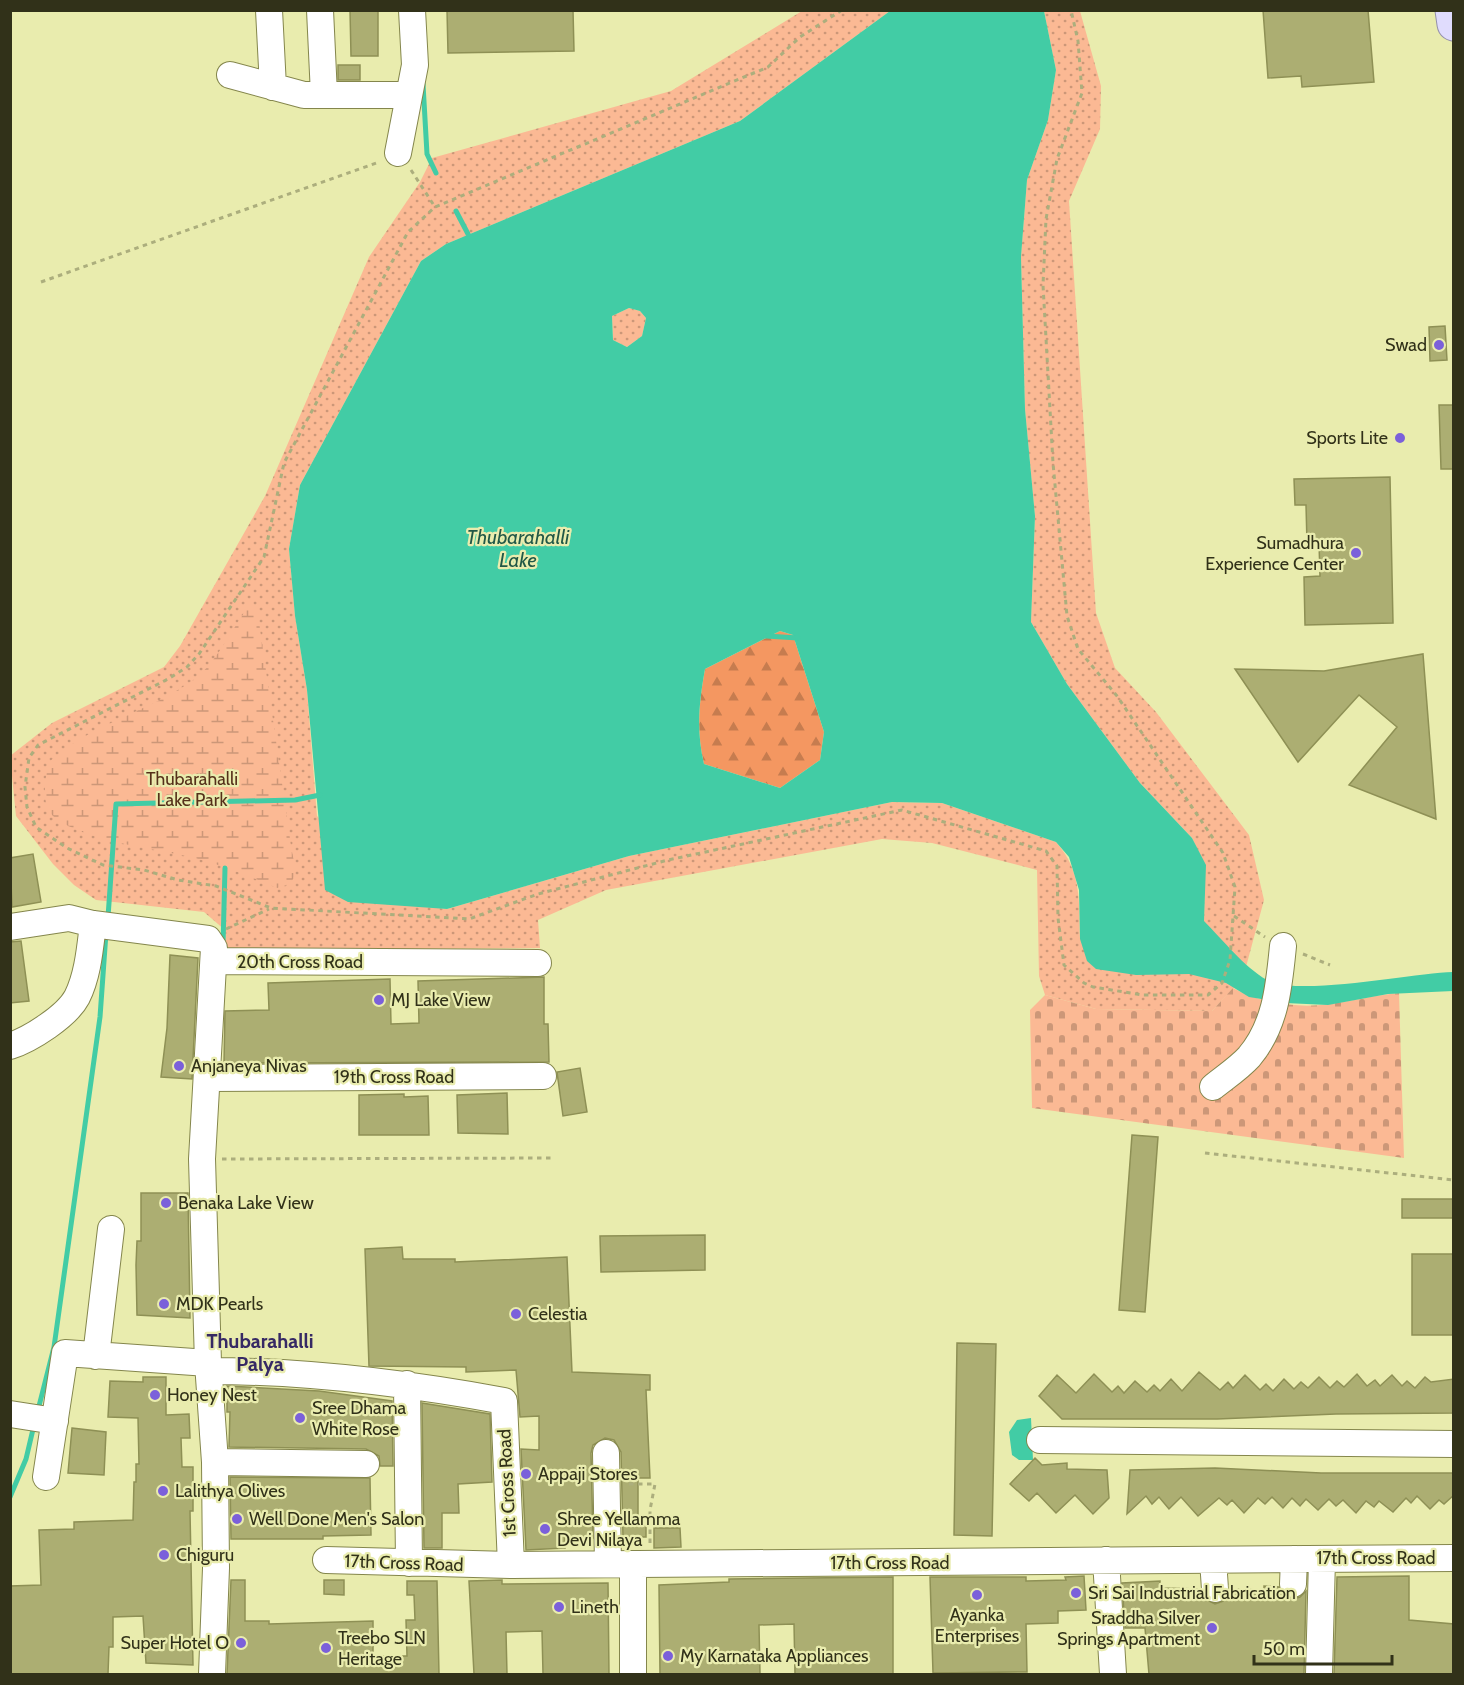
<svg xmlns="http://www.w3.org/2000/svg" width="1464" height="1685" font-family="Cabin,sans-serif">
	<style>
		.grass { fill: url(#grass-dots) }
		.forest { fill: url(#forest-firs) }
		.wetland { fill: url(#wetland-marsh) }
		.cemetery { fill: url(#cemetery-stones) }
		.water { fill: #42cca5; fill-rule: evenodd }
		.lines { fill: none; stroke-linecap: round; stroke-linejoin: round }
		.stream { stroke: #42cca5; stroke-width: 5 }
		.building { fill: #acae72; stroke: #8e9055; stroke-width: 1.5 }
		.minor-casing { stroke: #84864c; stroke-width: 28 }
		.major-casing { stroke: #9591ac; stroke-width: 35 }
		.path { stroke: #acae7d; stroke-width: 3; stroke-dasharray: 4.5 4.5; stroke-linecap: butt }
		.minor { stroke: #fff; stroke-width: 26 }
		.major { stroke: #e0dcfd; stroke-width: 33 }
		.poi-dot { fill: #7b60da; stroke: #e9ecae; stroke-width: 2 }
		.labels { text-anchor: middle; stroke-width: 4.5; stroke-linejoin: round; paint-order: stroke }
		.poi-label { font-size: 18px; fill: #313119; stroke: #e9ecae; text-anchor: start }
		.park-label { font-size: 18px; fill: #55301a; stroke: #e9ecae }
		.street-label { font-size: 18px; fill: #313119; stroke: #e9ecae }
		.water-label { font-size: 20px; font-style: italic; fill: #215847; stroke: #e9ecae }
		.neighbourhood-label { font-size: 20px; font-weight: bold; fill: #362964; stroke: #e9ecae }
	</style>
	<defs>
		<pattern id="grass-dots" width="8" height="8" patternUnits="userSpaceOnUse" patternTransform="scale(1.5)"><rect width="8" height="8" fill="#fbb994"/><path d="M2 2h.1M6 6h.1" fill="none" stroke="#cc9778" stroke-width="1.8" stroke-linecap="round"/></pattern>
		<pattern id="forest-firs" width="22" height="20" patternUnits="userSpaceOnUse" patternTransform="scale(1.5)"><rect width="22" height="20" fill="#f49761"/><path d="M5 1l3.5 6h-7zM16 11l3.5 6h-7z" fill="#c67c4f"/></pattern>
		<pattern id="wetland-marsh" width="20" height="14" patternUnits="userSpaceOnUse" patternTransform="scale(1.5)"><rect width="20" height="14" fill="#fbb994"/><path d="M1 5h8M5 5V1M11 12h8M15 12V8" fill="none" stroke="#cc9778"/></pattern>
		<pattern id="cemetery-stones" width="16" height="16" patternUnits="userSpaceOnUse" patternTransform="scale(1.5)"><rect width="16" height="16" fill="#fbb994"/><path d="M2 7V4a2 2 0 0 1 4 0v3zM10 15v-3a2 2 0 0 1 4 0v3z" fill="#cc9778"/></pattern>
	</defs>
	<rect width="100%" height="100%" fill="#e9ecae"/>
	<path class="grass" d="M802,11H890L740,121L446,244L421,261L300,485L289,549L295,616L307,690L317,816L403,904L447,909L629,856L892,802L942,803L1056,842C1082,871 1079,902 1080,939L1204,921L1205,865L1192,838L1140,783L1067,684L1031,622L1035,516L1025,409L1021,257L1027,180L1048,120L1056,70L1044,11H1080L1101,86L1100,129L1069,201L1096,613L1115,668L1156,712L1249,835L1264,900L1243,978L1212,1011L1096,1009L1045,995L1039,976L1037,870L932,843L882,839L606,890L538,920L540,948L226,950L225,930L204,912L96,900L74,885L53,864L16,816L10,756L52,723L164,667L180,646L265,496L369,257L420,182L432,158L671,91Z
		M629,308L640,311L646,318L642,336L627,347L613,340L612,316Z"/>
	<path class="forest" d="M780,631L793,635L824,732L820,760L780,788L704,764C696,730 699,703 705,669Z"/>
	<path class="wetland" d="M251,603L257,608L291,846C294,866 303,883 277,888C249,876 220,864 190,857C153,848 82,841 53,816C40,803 46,778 48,763C89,724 150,712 196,678C217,662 234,625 251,603Z"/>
	<path class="cemetery" d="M1233,988C1260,1003 1299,1009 1329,1004C1353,1001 1375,995 1399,993L1404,1158L1032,1108L1030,1010L1045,995L1096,1009L1212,1011Z"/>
	<path class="water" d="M890,11H1044L1056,70L1048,120L1027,180L1021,257L1025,409L1035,516L1031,622L1067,684L1140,783L1192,838L1206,865L1204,921C1223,940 1244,967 1267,980C1299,997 1413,973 1453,972V991L1388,994L1328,1005L1285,1003L1249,997L1226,983L1189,974L1136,975L1096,969L1087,961L1080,939L1079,890L1069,857L1056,842L942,803L892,802L629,856L447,909L348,902L325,890L307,690L295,616L289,549L300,485L421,261L446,244L740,121ZM629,308L640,311L646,318L642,336L627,347L613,340L612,316ZM780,631L793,635L824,732L820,760L780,788L704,764C696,730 699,703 705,669Z
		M1031,1418L1033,1460H1019L1012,1455L1009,1432L1017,1420Z"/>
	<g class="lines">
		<path class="stream" d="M423,84L427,154L436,173
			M456,211L468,234
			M766,636L798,638
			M108,917L116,804L295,800L320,795
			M223,945L225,868
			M38,1410L54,1347L100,1017L106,933
			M10,1497L26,1459L34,1425"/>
	</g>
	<path class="building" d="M350,10H378V56H351Z
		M447,10H573L574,51L448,53Z
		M1263,10H1368L1374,82L1302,87L1301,76L1268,78Z
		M338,65H360V80H338Z
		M1445,326L1447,360L1430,361L1429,327Z
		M1439,405H1454V469H1441Z
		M1390,477L1393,623L1305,625L1304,577L1320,576L1319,543H1307L1306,505H1295L1294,479Z
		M1423,654L1436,819L1349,785L1397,727L1359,695L1298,762L1235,669L1324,671Z
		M33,854L41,902L12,907L10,858Z
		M21,941L29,1001L10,1003V942Z
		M170,955L198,958L192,1079L161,1077L167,1028Z
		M544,977V1024H548L549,1062L224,1063L225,1011L269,1010L268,983L390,979L391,1024L419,1023L418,981Z
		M580,1068L587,1112L563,1116L557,1072Z
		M507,1093L508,1134L458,1133L457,1095Z
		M404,1094V1097L428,1096L429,1135H359V1095Z
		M1132,1135L1158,1137L1145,1312L1119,1310Z
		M141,1193H188L190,1318L137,1315L136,1265L137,1241H141Z
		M1402,1199H1454V1218H1402Z
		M705,1235V1270L601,1272L600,1236Z
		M402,1247L403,1259H455V1262L567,1257L572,1372L650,1375V1390H646L650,1478H638V1522H646V1537H623L621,1452L614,1440L605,1438L593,1445L591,1453L593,1538H565V1548L526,1550L521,1449L539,1450V1416L520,1417L516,1370L466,1372V1367L369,1366L365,1249Z
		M1412,1254H1454V1335H1412Z
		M957,1343L996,1344L992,1536L954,1535Z
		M1199,1372L1220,1390L1228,1382L1233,1388L1245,1375L1260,1390L1266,1384L1273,1391L1284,1379L1294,1389L1301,1382L1308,1388L1319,1377L1330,1388L1337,1381L1344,1387L1357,1374L1367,1386L1375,1380L1380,1386L1392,1375L1402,1386L1407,1381L1415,1388L1425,1377L1431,1382L1454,1379V1413L1336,1414L1217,1419H1062L1039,1396L1057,1375L1076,1393L1094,1374L1112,1392L1118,1386L1124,1393L1135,1381L1147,1392L1154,1385L1160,1391L1171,1379L1182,1391Z
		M143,1377H166V1415L189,1414L190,1438H181L182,1467H193V1511H190L193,1665L146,1663L143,1616L113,1617V1647H109L108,1674H10V1586L41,1585L39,1530L74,1529V1522L133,1520L134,1482H136V1464H139L138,1418L108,1417L110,1381L143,1382Z
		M227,1386L319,1391L392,1401L393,1466H380L379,1456L366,1449L229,1447L230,1412H227Z
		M422,1403L490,1414L492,1482L458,1484L459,1513H442V1548H424Z
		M72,1428L106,1432L104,1475L68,1473Z
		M1035,1458L1042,1465L1067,1463V1469L1107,1470L1109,1498L1093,1514L1075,1495L1056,1513L1037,1493L1029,1501L1010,1484Z
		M1215,1468L1321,1473H1454V1495L1444,1504L1439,1500L1430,1509L1417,1496L1411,1503L1406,1498L1393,1512L1379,1501L1374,1507L1366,1501L1356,1513L1343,1500L1336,1506L1329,1499L1318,1510L1306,1499L1300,1506L1292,1498L1283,1508L1272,1497L1265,1504L1258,1498L1244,1513L1232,1500L1227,1505L1219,1498L1198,1516L1181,1497L1169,1509L1159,1497L1152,1504L1146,1496L1127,1514L1130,1470Z
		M230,1477L370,1478L371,1535L323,1536V1539H231Z
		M654,1528H680L681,1547L654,1548Z
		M1084,1576L1086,1610L1058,1611V1623L1026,1624L1027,1672L933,1673L930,1577H1026V1581L1066,1580L1065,1577Z
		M1409,1576V1620L1454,1624V1674H1334L1337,1577Z
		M893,1577V1674H795L794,1624L759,1625L760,1674H660L659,1585L729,1582V1579Z
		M231,1580H245V1621H269V1624L373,1621V1656H407L406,1620H415L414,1595H407V1581H437L439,1674H227Z
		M324,1580H344V1595L324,1594Z
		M502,1580V1584L608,1583L609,1674H543L542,1631L506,1632L507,1674H474L469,1581Z
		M1160,1581V1588L1200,1589L1203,1598L1215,1604L1224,1601L1230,1589L1264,1590V1586L1279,1587L1285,1596L1293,1599L1300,1597L1306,1591L1304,1674H1149L1145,1628H1125L1122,1583Z"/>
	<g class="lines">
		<g class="minor-casing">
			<path id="minor" d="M269,10L273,87
				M320,10L324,95
				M230,75L304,95H409
				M398,153L415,65L412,10
				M10,927L69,918L93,924L208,939L214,948L202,1159L208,1363L215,1462L216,1568L212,1674
				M214,961L538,963
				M10,1046C31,1039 67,1016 77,997C88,975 90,948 93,924
				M209,1078L543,1076
				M1213,1087C1224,1078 1239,1068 1249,1057C1276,1025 1279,986 1283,946
				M96,1356L111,1229
				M209,1371C309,1371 406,1383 504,1401L511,1565
				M407,1384L409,1563
				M10,1414L55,1421
				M1040,1440L1454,1444
				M606,1453L608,1564
				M215,1462L366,1464
				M46,1477L65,1353L208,1363
				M326,1560L511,1565L1454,1558
				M1106,1560L1113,1674
				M1213,1560L1215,1589
				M633,1564V1674
				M1293,1584L1294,1559
				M1319,1674L1322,1559"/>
		</g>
		<g class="major-casing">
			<path id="major" d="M1452,10L1454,24"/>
		</g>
		<path class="path" d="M842,10L800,37L768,67L435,207L408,232L284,463L264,557L199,654L187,667L168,679L38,745L29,758L25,787L27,807L36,827L67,848L103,865L144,870L178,880L216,886L271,908L469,919L538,894L668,860L902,810L1046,851L1057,866L1058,918L1064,965L1084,983L1093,987L1143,995H1208L1222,983L1230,960L1235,887L1223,853L1117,696L1078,649L1067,616L1053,463L1043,285L1046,219L1057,159L1082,93L1078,41L1071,10
			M411,170L435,207
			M41,282L379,162
			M1234,916L1265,937
			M226,929L269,909
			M1303,954L1330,965
			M1205,1153L1454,1180
			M222,1159L552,1158
			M629,1484H655L650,1510V1544"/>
		<use href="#minor" class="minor"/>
		<use href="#major" class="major"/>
	</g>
	<g class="poi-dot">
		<circle cx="1439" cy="345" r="6"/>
		<circle cx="1400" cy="438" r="6"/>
		<circle cx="1356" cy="553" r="6"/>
		<circle cx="379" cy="1000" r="6"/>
		<circle cx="179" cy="1066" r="6"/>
		<circle cx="166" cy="1203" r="6"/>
		<circle cx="164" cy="1304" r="6"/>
		<circle cx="516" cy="1314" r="6"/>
		<circle cx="155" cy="1395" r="6"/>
		<circle cx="300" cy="1418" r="6"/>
		<circle cx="526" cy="1474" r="6"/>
		<circle cx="163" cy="1491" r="6"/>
		<circle cx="237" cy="1519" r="6"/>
		<circle cx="545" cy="1529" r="6"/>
		<circle cx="164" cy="1555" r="6"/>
		<circle cx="1076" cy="1593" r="6"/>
		<circle cx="977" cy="1595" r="6"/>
		<circle cx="559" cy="1607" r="6"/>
		<circle cx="1212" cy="1628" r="6"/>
		<circle cx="241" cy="1643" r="6"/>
		<circle cx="326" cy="1648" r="6"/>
		<circle cx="668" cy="1656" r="6"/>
	</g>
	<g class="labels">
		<g class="poi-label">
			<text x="1427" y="351" text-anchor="end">Swad</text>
			<text x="1388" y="444" text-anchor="end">Sports Lite</text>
			<text x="1344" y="549" text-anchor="end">Sumadhura<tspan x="1344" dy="21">Experience Center</tspan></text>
			<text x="391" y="1006">MJ Lake View</text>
			<text x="191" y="1072">Anjaneya Nivas</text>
			<text x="178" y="1209">Benaka Lake View</text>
			<text x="176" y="1310">MDK Pearls</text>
			<text x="528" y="1320">Celestia</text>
			<text x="167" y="1401">Honey Nest</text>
			<text x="312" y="1414">Sree Dhama<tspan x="312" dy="21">White Rose</tspan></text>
			<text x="538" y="1480">Appaji Stores</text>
			<text x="175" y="1497">Lalithya Olives</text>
			<text x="249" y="1525">Well Done Men's Salon</text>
			<text x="557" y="1525">Shree Yellamma<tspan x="557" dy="21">Devi Nilaya</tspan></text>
			<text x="176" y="1561">Chiguru</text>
			<text x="1088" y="1599">Sri Sai Industrial Fabrication</text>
			<text x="571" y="1613">Lineth</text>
			<text x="977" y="1621" text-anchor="middle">Ayanka<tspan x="977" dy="21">Enterprises</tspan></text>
			<text x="1200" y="1624" text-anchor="end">Sraddha Silver<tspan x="1200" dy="21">Springs Apartment</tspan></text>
			<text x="338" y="1644">Treebo SLN<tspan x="338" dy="21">Heritage</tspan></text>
			<text x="229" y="1649" text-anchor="end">Super Hotel O</text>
			<text x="680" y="1662">My Karnataka Appliances</text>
		</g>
		<g class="park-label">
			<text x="192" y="785">Thubarahalli<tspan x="192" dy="21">Lake Park</tspan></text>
		</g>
		<g class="street-label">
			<text x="300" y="968">20th Cross Road</text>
			<text x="394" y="1083">19th Cross Road</text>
			<text transform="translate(507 1483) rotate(-93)" y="6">1st Cross Road</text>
			<text x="1376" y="1564">17th Cross Road</text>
			<text transform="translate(404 1563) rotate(2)" y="6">17th Cross Road</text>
			<text x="890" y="1569">17th Cross Road</text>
		</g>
		<g class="water-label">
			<text x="518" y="544">Thubarahalli<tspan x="518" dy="23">Lake</tspan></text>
		</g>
		<g class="neighbourhood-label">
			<text x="260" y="1348">Thubarahalli<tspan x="260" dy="23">Palya</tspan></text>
		</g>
	</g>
	<rect width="1464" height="1685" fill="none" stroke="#313119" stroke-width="24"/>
	<path d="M1254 1655v9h138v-9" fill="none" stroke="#313119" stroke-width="3"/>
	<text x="1263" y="1655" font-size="18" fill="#313119" stroke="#e9ecae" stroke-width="4.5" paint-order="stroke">50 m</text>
</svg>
